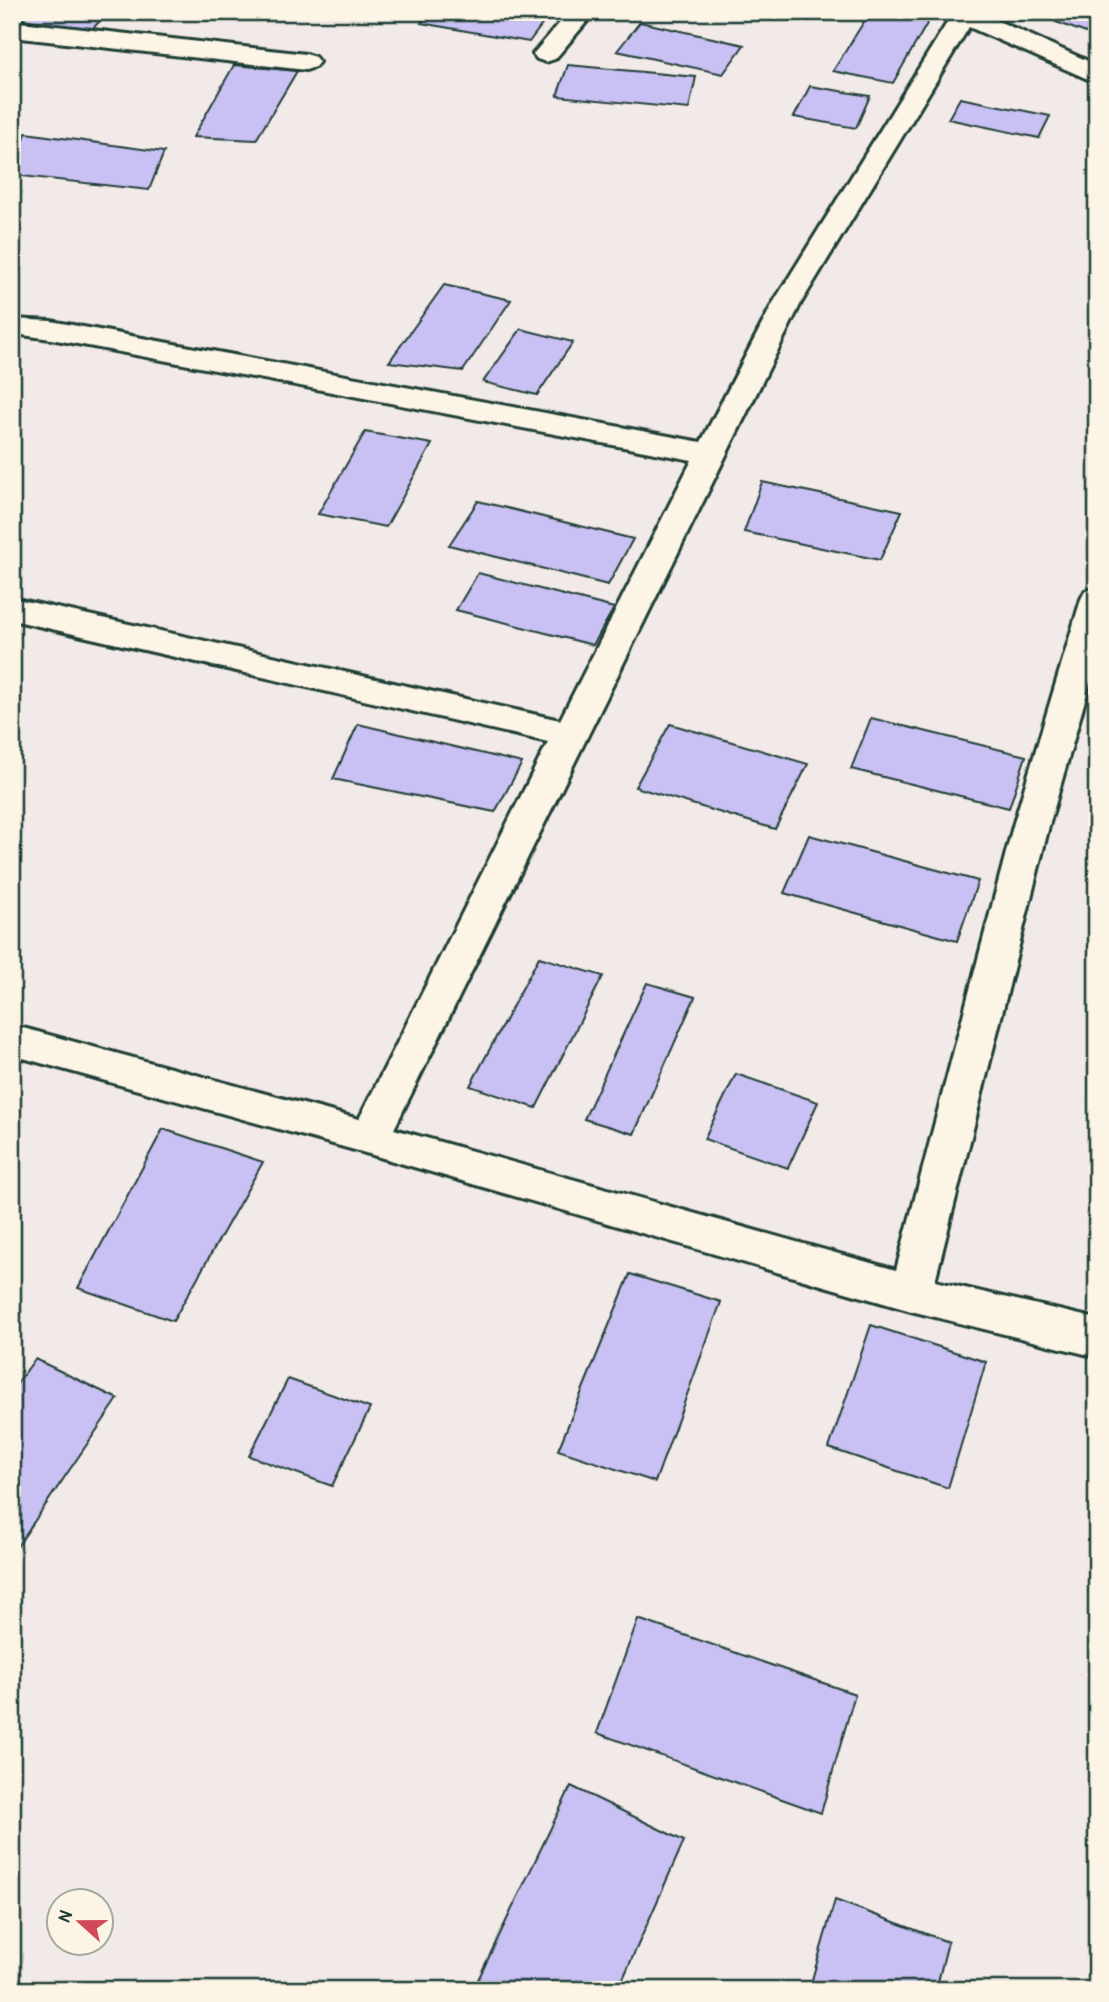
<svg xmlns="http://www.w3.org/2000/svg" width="1109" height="2002" font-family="'Patrick Hand',sans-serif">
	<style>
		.building { fill: #c9c0f3; stroke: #1f3d34; stroke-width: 2 }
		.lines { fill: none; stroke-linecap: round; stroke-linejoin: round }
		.minor-casing { stroke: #1f3d34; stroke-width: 6 }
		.minor { fill: #fcf5e5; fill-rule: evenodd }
	</style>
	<rect width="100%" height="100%" fill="#f2eae8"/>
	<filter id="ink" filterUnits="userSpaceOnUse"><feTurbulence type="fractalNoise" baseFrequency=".0143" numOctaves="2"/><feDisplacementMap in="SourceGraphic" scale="14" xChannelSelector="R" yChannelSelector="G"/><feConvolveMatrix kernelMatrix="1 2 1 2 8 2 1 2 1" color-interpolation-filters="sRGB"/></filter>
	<g filter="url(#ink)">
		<path class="building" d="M12,12H109L90,31L12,17Z
			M428,12H540L550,14L529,42L421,23Z
			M870,12L928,22L893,83L833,71Z
			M1073,12H1097V37L1056,22Z
			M640,22L744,45L723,74L617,51Z
			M234,65L297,71L256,140L193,137Z
			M568,65L696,77L689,109L557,96Z
			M810,86L870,96L856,128L794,117Z
			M960,98L1050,116L1039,138L948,119Z
			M26,133L164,152L149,190L12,175Z
			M444,285L511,300L463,371L389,362Z
			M521,329L573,342L537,395L483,382Z
			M365,432L432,444L386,527L318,514Z
			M762,482L902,511L880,560L744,532Z
			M478,501L633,539L608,585L449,545Z
			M478,573L614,608L593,645L456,610Z
			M871,718L1026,756L1009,808L851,769Z
			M358,724L522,763L495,812L333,779Z
			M670,724L808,764L775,829L635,787Z
			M809,835L978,881L957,941L784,893Z
			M539,957L603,976L536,1108L470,1086Z
			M647,983L695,997L634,1134L584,1119Z
			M736,1074L818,1102L788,1168L704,1139Z
			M163,1129L263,1162L173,1321L78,1288Z
			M630,1274L721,1302L655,1482L558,1450Z
			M871,1325L986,1362L948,1488L829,1448Z
			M35,1359L118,1399L12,1554V1390Z
			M288,1379L370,1408L332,1486L249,1456Z
			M638,1619L855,1694L821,1813L597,1733Z
			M571,1786L684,1841L618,1990H473Z
			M835,1900L948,1942L936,1990H809Z"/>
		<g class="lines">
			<g class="minor-casing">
				<path id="minor" d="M569,12H595L555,59L546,62L537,59L533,54Z
					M945,12H978L1097,65V83L969,27L801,303L394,1129L896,1270L1013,826L1081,599L1085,591L1097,588V658L1049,826L935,1281L1097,1319V1357L911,1311L369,1154L12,1055V1025L359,1119L548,742L12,620V598L560,720L692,460L51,339L22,335L12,338V319L51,321L701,442L773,303L950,18Z
					M12,21L306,54L315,57L319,62L315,67L306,70L12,37Z"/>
			</g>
			<use href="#minor" class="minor"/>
		</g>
	</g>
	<rect width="1109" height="2002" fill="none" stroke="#fcf5e5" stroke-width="42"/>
	<rect x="21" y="21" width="1067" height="1960" fill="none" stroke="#1f3d34" stroke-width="2.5" filter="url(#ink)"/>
	<g transform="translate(80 1922) rotate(291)"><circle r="33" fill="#fcf5e5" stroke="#a4ab9e" stroke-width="2"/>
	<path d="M0-5L12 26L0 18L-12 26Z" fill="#d1495b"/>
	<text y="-10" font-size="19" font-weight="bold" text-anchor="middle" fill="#1f3d34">N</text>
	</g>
</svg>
